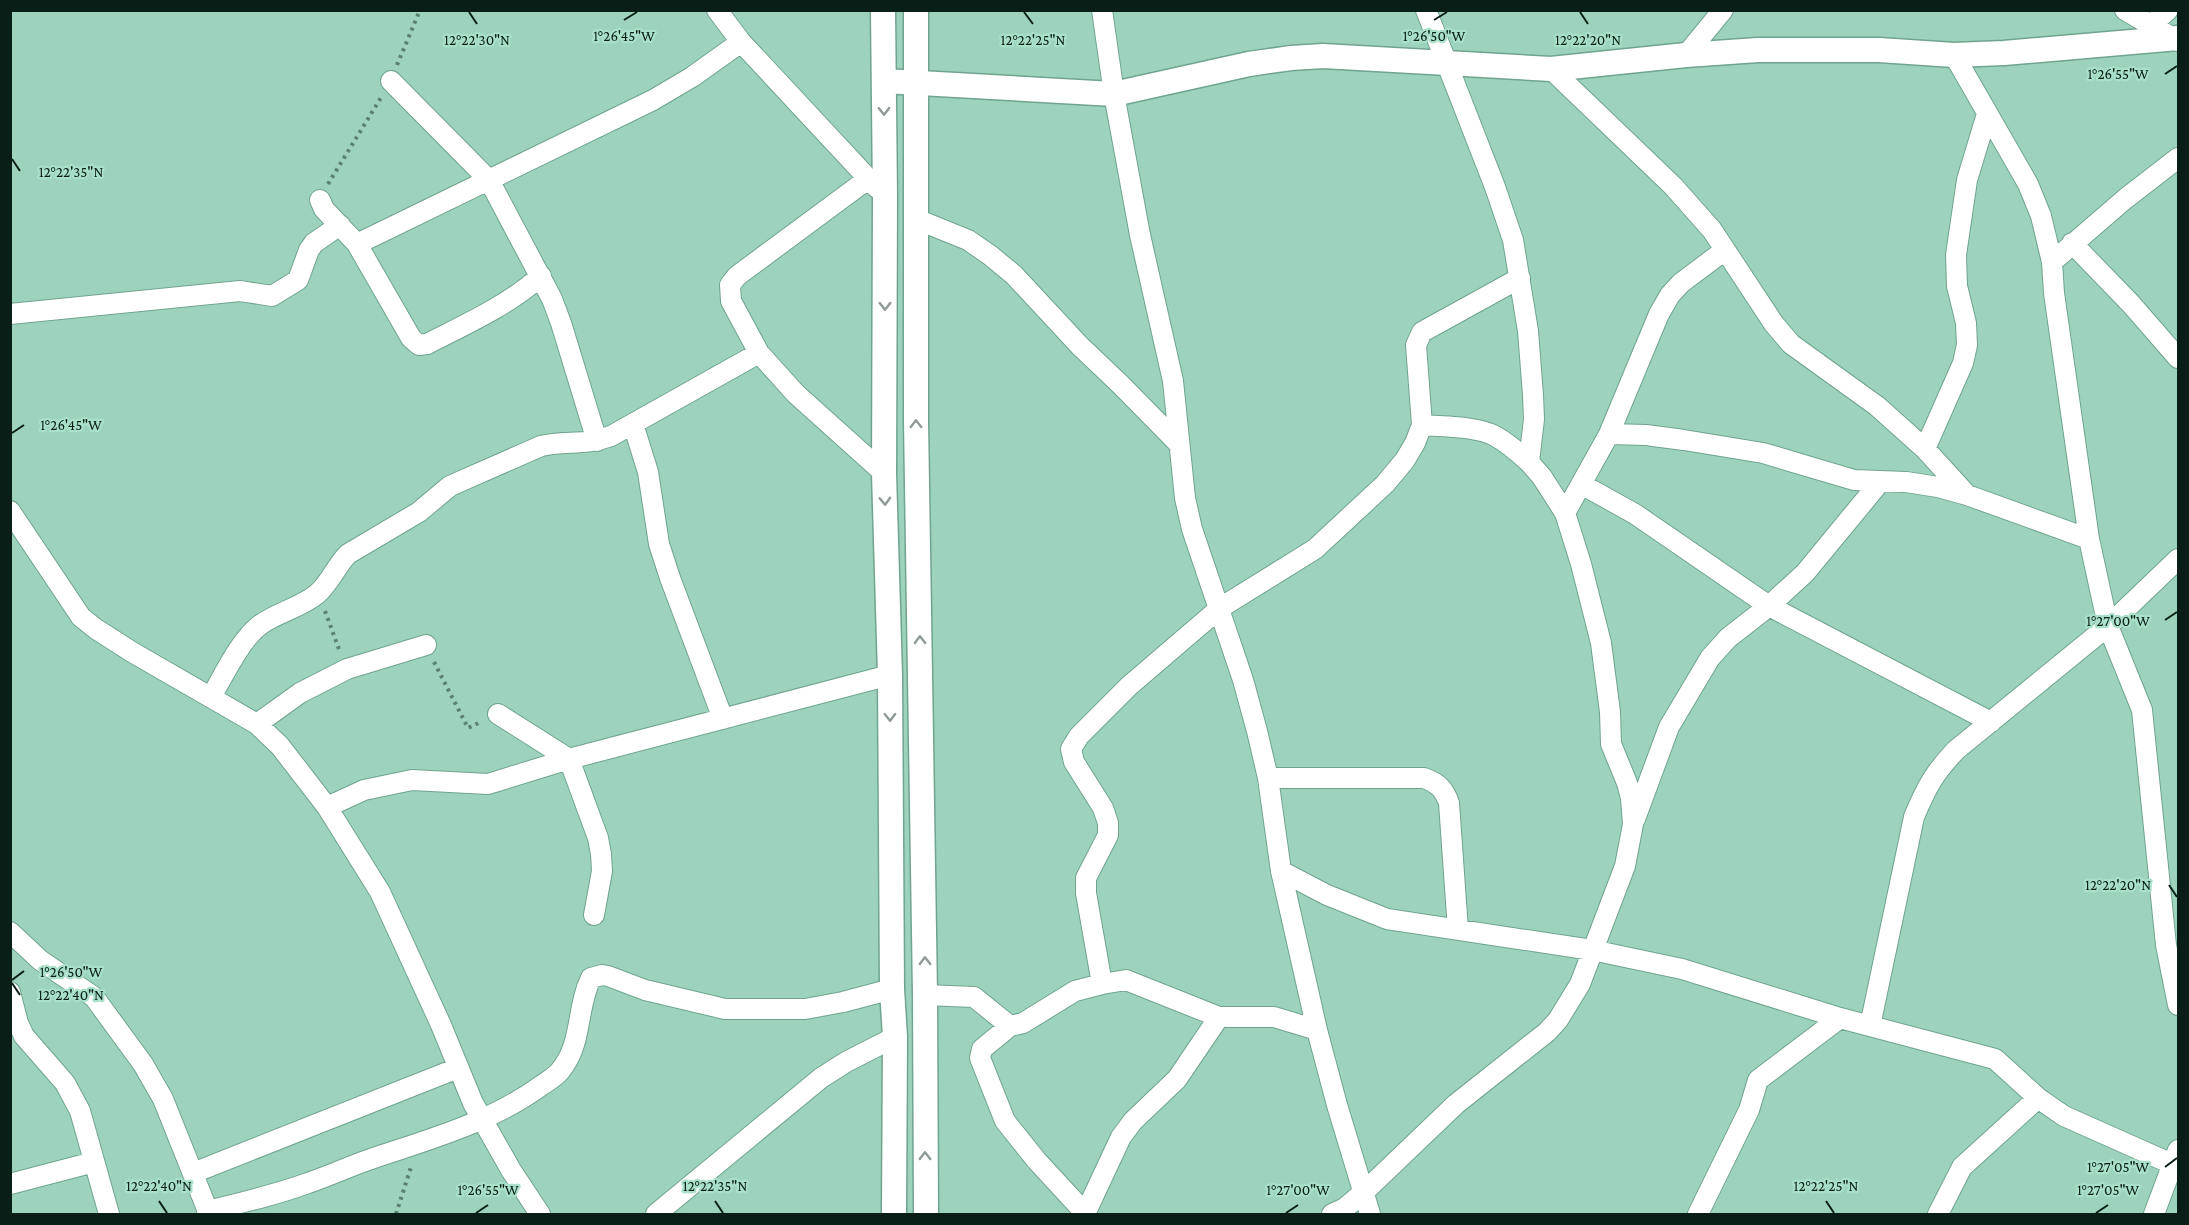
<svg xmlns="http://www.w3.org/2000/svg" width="2189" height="1225" font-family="'Crimson Pro',serif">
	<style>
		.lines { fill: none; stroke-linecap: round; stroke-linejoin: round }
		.minor-casing { stroke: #6fa48f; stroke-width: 22 }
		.tertiary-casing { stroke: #6fa48f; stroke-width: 27 }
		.path { stroke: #5a8272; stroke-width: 4; stroke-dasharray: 3 4.5; stroke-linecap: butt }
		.minor { stroke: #fff; stroke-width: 20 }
		.tertiary { stroke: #fff; stroke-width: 24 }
		.oneway { stroke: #909a96 }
		.ticks { fill: none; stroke: #081e16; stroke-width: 2 }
		.ticks-label { font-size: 15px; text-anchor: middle; fill: #081e16; stroke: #a9e0c9; stroke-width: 4.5; stroke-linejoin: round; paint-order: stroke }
	</style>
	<rect width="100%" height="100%" fill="#9dd3bd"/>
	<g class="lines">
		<g class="minor-casing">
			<path id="minor" d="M717,10L741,42L877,188
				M1102,10L1114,94L1140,235L1173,381L1185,498L1192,529L1243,680L1257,731L1268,778L1281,871L1317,1030L1337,1105L1370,1214
				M2125,10L2178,41
				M2151,25L2168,10
				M1686,55L1723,10
				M1954,55L2028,184L2041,216L2052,262L2054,293L2089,539L2108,626L2142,710L2166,945L2178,1005
				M1551,69L1673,186L1712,230L1774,324L1791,344L1877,406L1925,449L1967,495
				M391,81L489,180L552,299L561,323L597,441
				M868,179L737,276L730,285L731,301L759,353L796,394L884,473
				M320,200L324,209L357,244L411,338L419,345L427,344C466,324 507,306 541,276
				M916,219L968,240L991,256L1014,275L1080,346L1121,385L1179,444
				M2072,243L2131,304L2178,358
				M357,244L653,100L692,77L741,42
				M2052,262L2125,199L2178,158
				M10,314L240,291L272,296L298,280L309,250L314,243L340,225
				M633,424L648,472L659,544L670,578L723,719
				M1422,425C1443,427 1477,426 1495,436C1508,443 1518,452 1529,462
				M1609,434L1659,314L1670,295L1681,283L1725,250
				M1925,449L1963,363L1967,345L1966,323L1957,286L1956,255L1967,180L1987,114
				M1581,484L1635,514L1769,606L1991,722
				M10,511L81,617L96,629L132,652L257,724L280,746L327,807L380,892L441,1025L473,1103L511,1170L540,1214
				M1565,513L1609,434L1646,435L1684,440L1763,453L1854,480L1906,482L1938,487L1967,495L2089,539
				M211,697C224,675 240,640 260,625C278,612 300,608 317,594C330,583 336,566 348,554L419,512L450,486L541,446C566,440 584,446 611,436L759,353
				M498,714L569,759L598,838L601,854L602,871L594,915
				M257,724L300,693L347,669L426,645
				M1268,778H1424C1438,783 1444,789 1449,803L1458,930
				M327,807L364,790L412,780L488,784L569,759L890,675
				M1635,819L1669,727L1710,658L1728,638L1769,606L1805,573L1880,482
				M1281,871L1327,895L1387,919L1592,950L1682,969L1840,1018L1995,1059L2038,1098L2064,1116L2172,1164
				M10,932L40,960L94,997L143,1064L163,1099L209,1214
				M1102,984L1086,893V878L1108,835V823L1103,808L1074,762L1071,749L1079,736L1129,686L1220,608L1315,549L1385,484L1405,460L1415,443L1422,425L1416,345L1422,332L1520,278
				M10,992L18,1023L24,1036L65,1083L80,1111L109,1214
				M925,995L974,997L1010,1026L1023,1023L1075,991L1102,984L1126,980L1219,1017H1274L1317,1030
				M1010,1026L982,1049L980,1058L1005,1121L1037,1161L1086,1214
				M1870,1026L1914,817C1926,788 1934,773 1956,750L2108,626L2178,559
				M193,1173L458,1068
				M10,1184L94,1162
				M207,1211C241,1203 275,1195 308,1183C329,1176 350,1166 371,1159C430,1139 492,1122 542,1085C548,1081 555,1077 560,1071C583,1044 576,1008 591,978L602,975L608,976L645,990L725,1009H805L843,1002L892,989
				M656,1214L821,1078L846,1062L895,1037
				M1085,1214L1121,1137L1133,1121L1177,1079L1219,1017
				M1332,1214L1345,1208L1364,1192L1456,1104L1547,1032L1558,1020L1580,984L1625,866L1633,824L1631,798L1627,783L1611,744L1610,712L1601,643L1581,564L1565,513L1542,477L1529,462L1534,419L1533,395L1528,331L1513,240L1495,187L1426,10
				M1698,1214L1749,1110L1758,1080L1840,1018
				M1938,1214L1962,1167L2038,1098
				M2154,1214L2178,1150"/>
		</g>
		<g class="tertiary-casing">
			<path id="tertiary" d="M883,10L885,197L884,473L890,675L892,989L895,1037L894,1214
				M916,10V421L925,995L926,1214
				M884,81L1114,94L1249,64L1291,58L1323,56L1551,69L1686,55L1758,50H1879L1954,55L2004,53L2178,38"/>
		</g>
		<path class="path" d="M397,65L420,10
			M328,184L382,96
			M325,611L340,652
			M434,662L468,728L481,722
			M396,1214L411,1167"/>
		<use href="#minor" class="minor"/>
		<use href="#tertiary" class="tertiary"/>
	</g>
	<defs><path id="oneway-chevron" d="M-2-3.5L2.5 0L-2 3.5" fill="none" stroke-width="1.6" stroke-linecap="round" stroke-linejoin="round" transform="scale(1.5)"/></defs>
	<g class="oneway">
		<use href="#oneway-chevron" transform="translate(884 111) rotate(89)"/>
		<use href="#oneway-chevron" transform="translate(885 306) rotate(90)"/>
		<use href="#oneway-chevron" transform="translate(916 424) rotate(-91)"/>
		<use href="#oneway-chevron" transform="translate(885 501) rotate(88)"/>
		<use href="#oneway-chevron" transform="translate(920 640) rotate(-91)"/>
		<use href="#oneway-chevron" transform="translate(890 717) rotate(89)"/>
		<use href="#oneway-chevron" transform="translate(925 961) rotate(-91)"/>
		<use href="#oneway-chevron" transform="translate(925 1156) rotate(-90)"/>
	</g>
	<path class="ticks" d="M469,12L477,24M1024,12L1033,24M1580,12L1588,24M624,20L637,12M1434,20L1447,12M2165,74L2177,66M12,159L20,171M12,433L24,425M2165,620L2177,612M2169,885L2177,897M12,980L24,971M12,983L20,995M2165,1167L2177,1158M159,1201L167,1213M715,1201L723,1213M1826,1201L1834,1213M476,1213L488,1205M1286,1213L1298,1205M2096,1213L2108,1205"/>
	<g class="ticks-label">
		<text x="624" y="41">1°26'45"W</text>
		<text x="1434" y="41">1°26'50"W</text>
		<text x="477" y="45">12°22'30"N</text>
		<text x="1033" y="45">12°22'25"N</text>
		<text x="1588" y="45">12°22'20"N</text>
		<text x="2118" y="79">1°26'55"W</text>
		<text x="71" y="177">12°22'35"N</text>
		<text x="71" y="430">1°26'45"W</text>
		<text x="2118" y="626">1°27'00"W</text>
		<text x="2118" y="890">12°22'20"N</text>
		<text x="71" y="977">1°26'50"W</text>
		<text x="71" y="1000">12°22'40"N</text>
		<text x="2118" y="1172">1°27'05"W</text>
		<text x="159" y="1191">12°22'40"N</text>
		<text x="715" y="1191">12°22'35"N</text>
		<text x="1826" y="1191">12°22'25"N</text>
		<text x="488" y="1195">1°26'55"W</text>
		<text x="1298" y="1195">1°27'00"W</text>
		<text x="2108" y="1195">1°27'05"W</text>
	</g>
	<rect width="2189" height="1225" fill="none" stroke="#081e16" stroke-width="24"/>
</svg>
